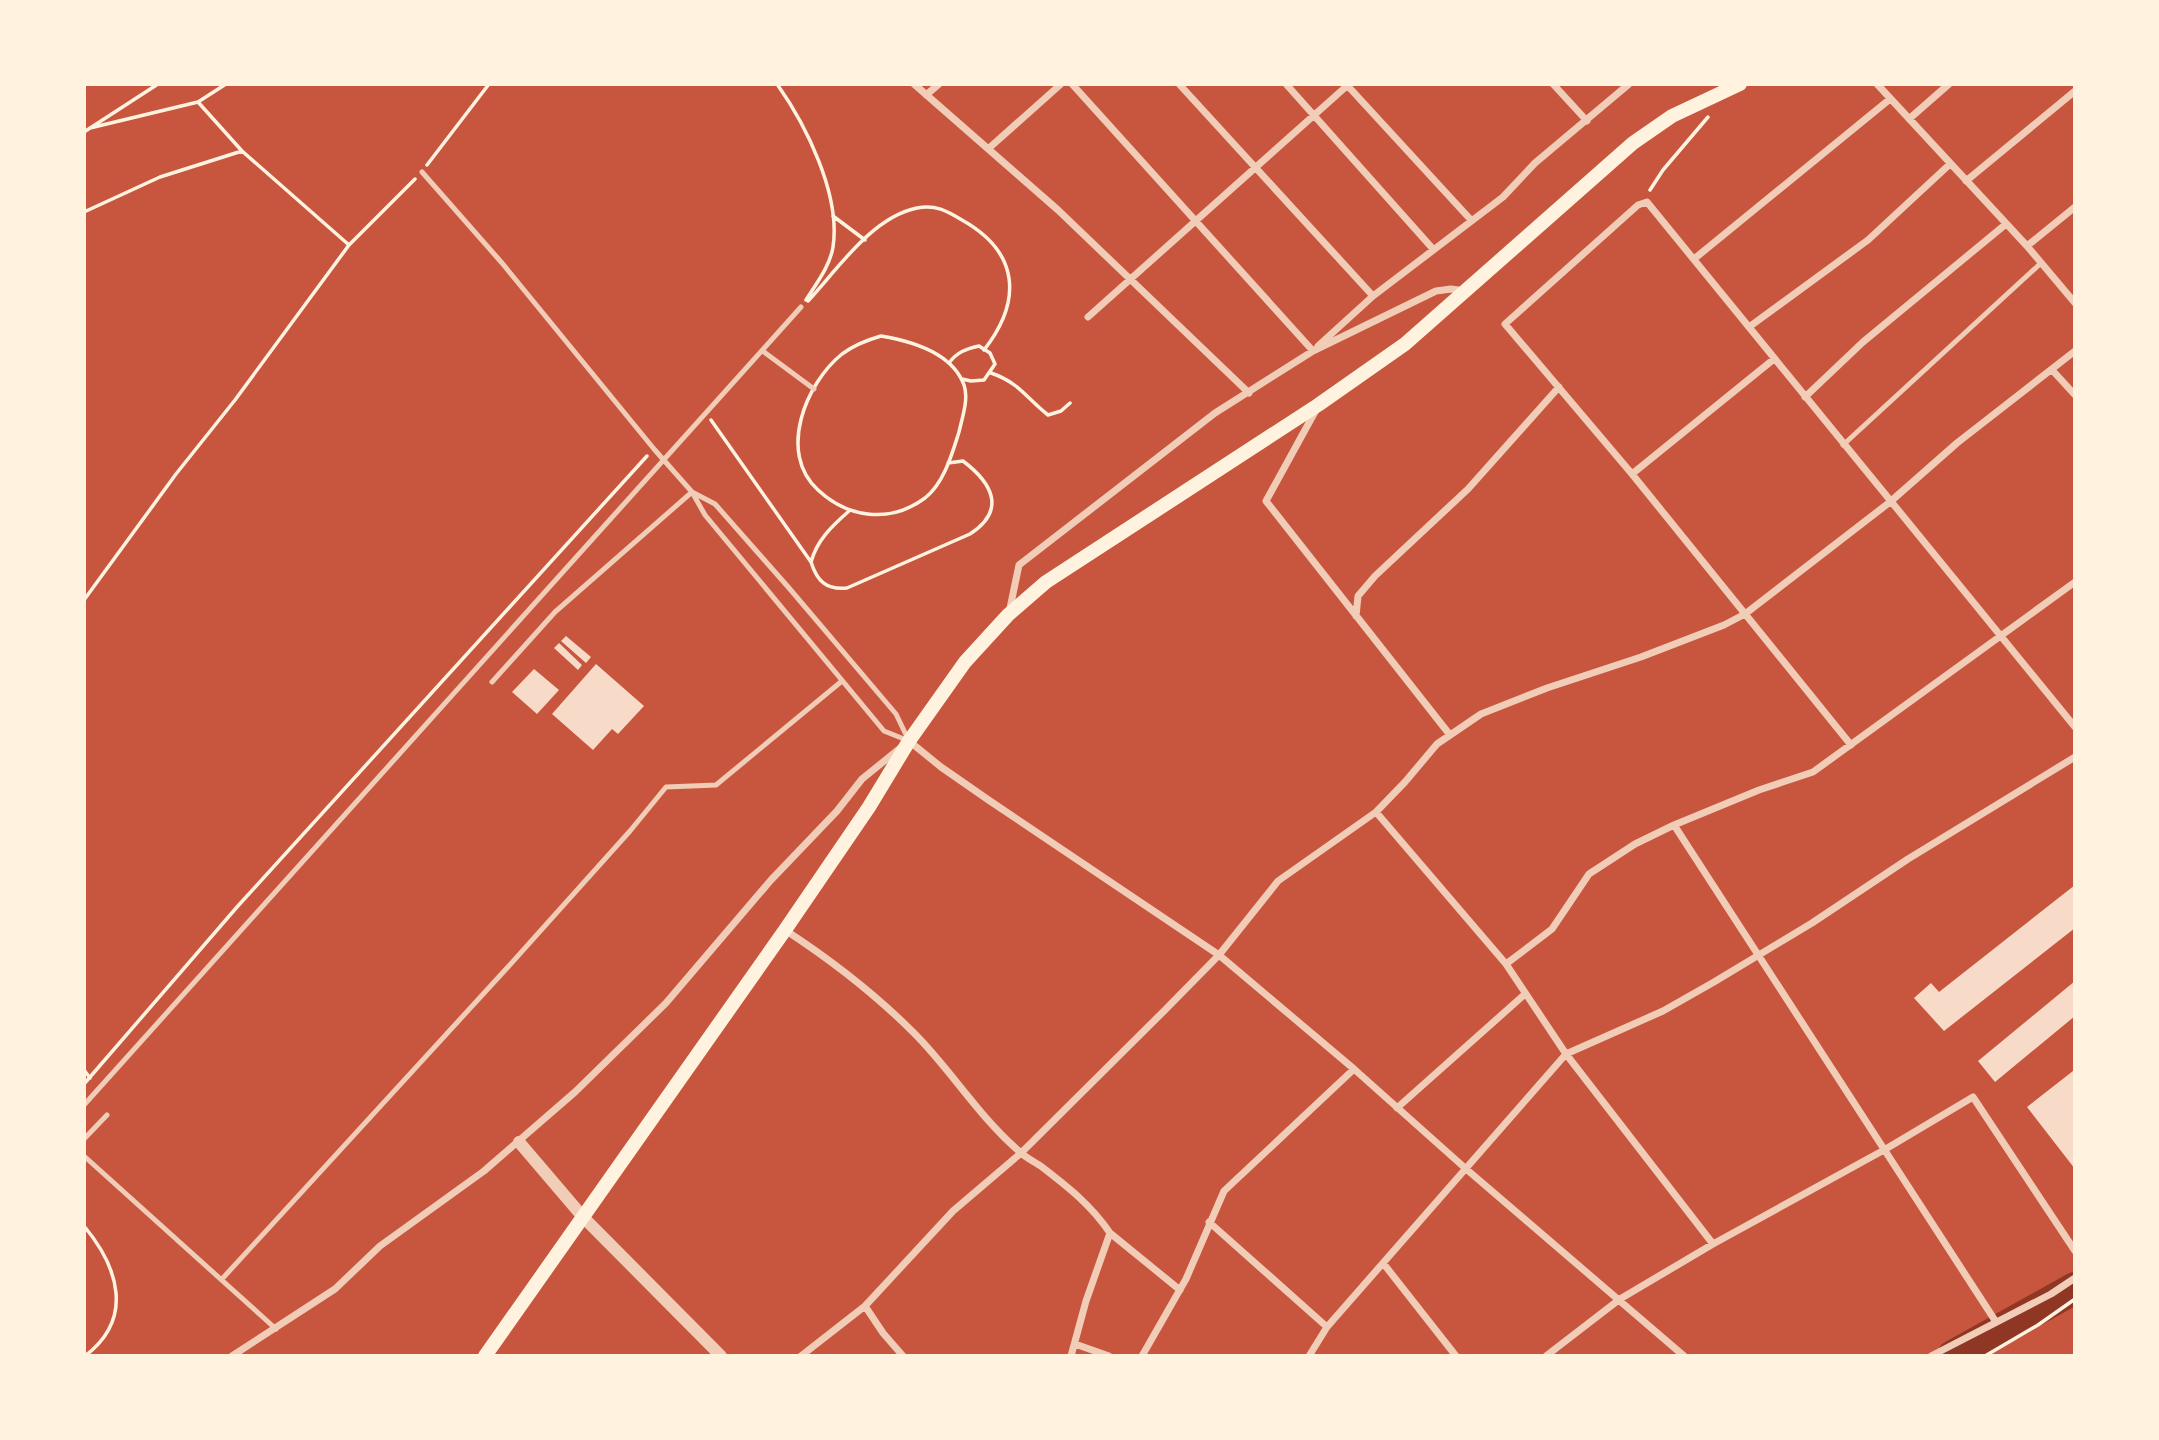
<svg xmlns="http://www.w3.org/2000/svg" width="2159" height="1440" font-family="Arial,sans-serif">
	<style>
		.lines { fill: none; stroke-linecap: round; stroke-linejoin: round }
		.river { stroke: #8f3625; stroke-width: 32 }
		.building { fill: #f7dbc8 }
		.path { stroke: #fff3e0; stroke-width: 3.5 }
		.service { stroke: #f1ccb7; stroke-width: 5 }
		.minor { stroke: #f1ccb7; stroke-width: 7 }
		.tertiary { stroke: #f1ccb7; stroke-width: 12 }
		.secondary { stroke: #fff3e0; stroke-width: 14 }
	</style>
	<rect width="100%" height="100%" fill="#c8553d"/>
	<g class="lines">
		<path class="river" d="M1953,1356L2075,1288"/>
	</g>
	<path class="building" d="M566,636L591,657L586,663L561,641Z
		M559,643L582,665L578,670L554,648Z
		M596,664L644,706L618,734L612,729L593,750L552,714Z
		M534,669L559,690L537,714L512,692Z
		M2075,885V928L1944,1031L1914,998L1931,983L1939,992Z
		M2075,981V1016L1995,1082L1978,1061Z
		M2073,1071L2075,1074V1169L2027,1107Z"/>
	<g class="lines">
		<path class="path" d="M777,84C806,125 841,195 833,247C830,266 816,284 806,300
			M198,102L242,151L349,245
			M90,128L198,102L226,84
			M84,132L158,84
			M427,165L489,84
			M1650,190L1663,170L1708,117
			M84,212L160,177L242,151
			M833,216L865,240
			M808,301C837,270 872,217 917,208C935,204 947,211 962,220C1019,252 1023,300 984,350
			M881,336C911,341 952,352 964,385C969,399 962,418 959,432C952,454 944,483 925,498C890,524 848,518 818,490C777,453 806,383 842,354C854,345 867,340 881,336Z
			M949,363C957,352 966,349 979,346L990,353L995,364L984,380L971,381L962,379
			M991,373C1020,383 1026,398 1048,415L1061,411L1070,403
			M711,420L811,562C817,581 826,590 847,588L970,534C1007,510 992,483 963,461L948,463
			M811,562C817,540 832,526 849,511
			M84,600L176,474L235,400L349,245L415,179
			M84,1070L90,1078
			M84,1084L237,907L647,456
			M84,1226C119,1268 134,1319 85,1356
			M1985,1356L2038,1325L2075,1299"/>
		<path class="service" d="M422,172L502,263L654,449L692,492L555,612L492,682
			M764,352L814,389
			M1843,445L2041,263
			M692,492L715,504L789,588L896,714L909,741L884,731L705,515Z
			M84,1105L801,307
			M84,1139L107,1115
			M84,1156L276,1329
			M222,1279L507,968L630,831L666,787L716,785L842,681"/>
		<path class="minor" d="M914,84L1058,210L1249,393
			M1072,84L1313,351
			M1179,84L1373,296
			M1286,84L1433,249
			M1346,84L1471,220
			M1553,84L1587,121
			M1877,84L2027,246L2075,303
			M926,95L939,84
			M1909,119L1949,84
			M988,149L1061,84
			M1966,181L2075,91
			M2027,246L2075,207
			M1694,259L1890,99
			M1088,317L1349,84
			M1749,327L1868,240L1950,164
			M1318,346L1373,296L1503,197L1535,163L1629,84
			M2053,371L2075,395
			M1805,397L1863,342L2006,224
			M1316,410L1266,501L1450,735
			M1632,474L1774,359
			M1009,613L1019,565L1215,413L1313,351L1436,291L1451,289L1466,291
			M1356,616L1358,596L1375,576L1468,489L1559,387
			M1851,745L1632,474L1505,324L1638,205L1647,202L2075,727
			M1376,812L1506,964L1566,1054L1713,1244
			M1674,825L1996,1322
			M785,930C831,960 875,994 914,1033C951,1070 979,1117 1020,1152C1026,1158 1035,1162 1042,1167C1068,1187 1091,1205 1110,1233L1086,1301L1071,1356
			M1506,964L1552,929L1589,874L1635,844L1674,825L1759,790L1813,772L2075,582
			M1397,1108L1525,994
			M1209,1222L1327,1327
			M1110,1233L1180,1290
			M1383,1263L1456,1356
			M865,1306L883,1333L903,1356
			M1075,1344L1109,1356
			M232,1356L335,1289L380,1246L484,1171L575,1092L666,1003L771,880L837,811L862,779L909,741L941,767L990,801L1219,955L1354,1069L1465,1168L1684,1356
			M801,1356L865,1306L953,1211L1021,1153L1164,1011L1219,955L1278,881L1376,812L1405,782L1437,744L1481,714L1547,688L1641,657L1724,625L1745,614L1890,502L1957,443L2075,351
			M1142,1356L1186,1279L1224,1191L1354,1069
			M1309,1356L1327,1327L1566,1054L1663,1011L1714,982L1812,923L1908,859L2075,757
			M1546,1356L1620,1299L1713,1244L1884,1150L1973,1097L2075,1251
			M1931,1356L2051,1294L2075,1278"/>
		<path class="tertiary" d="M519,1142L583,1217L721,1356"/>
		<path class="secondary" d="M485,1356L785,930L869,807L909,741L965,662L1008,615L1046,582L1318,405L1405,344L1633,143L1672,116L1740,84"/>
	</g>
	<rect width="2159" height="1440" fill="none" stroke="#fff3e0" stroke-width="172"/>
</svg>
